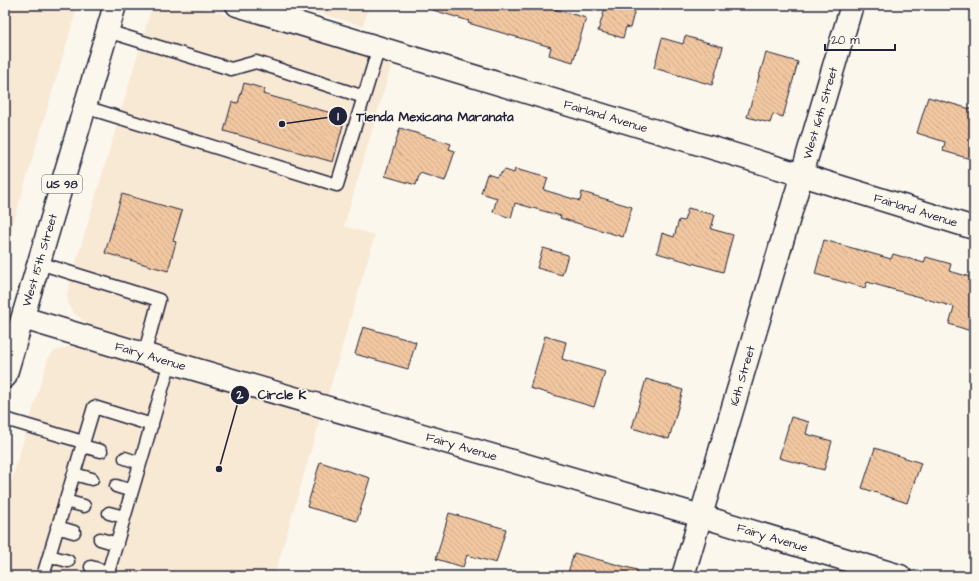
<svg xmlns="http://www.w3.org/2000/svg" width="979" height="581" font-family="'Architects Daughter',sans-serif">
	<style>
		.built { fill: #f8e9d5 }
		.building { fill: url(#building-back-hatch); stroke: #22223b }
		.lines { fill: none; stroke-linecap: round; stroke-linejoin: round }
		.lane-casing { stroke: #22223b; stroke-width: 15 }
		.street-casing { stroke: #22223b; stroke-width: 25 }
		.highway-casing { stroke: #22223b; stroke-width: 25 }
		.lane { stroke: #fbf7ec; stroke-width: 12 }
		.street { stroke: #fbf7ec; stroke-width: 22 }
		.highway { stroke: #fbf7ec; stroke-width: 22 }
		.labels { text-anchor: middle; stroke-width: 3.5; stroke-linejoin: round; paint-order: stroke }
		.shield { fill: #fbf7ec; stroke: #636270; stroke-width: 1 }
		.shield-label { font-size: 11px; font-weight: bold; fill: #22223b }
		.street-label { font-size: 12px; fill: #22223b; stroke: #fbf7ec }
		.leader { fill: none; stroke: #22223b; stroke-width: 1.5 }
		.callout-dot { fill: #22223b; stroke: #fbf7ec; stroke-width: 1.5 }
		.mark-label { font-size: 12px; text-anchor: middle; font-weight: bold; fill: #fff }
		.callout-label { font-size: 13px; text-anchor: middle; font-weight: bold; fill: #22223b; stroke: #fbf7ec; stroke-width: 3.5; stroke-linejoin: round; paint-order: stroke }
	</style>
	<defs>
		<pattern id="building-back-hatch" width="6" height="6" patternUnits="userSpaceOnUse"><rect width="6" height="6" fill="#f1c7a0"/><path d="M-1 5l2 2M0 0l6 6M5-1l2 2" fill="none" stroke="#ceab8b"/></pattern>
	</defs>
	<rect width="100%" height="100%" fill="#fbf7ec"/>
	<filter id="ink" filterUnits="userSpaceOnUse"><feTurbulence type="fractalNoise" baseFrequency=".025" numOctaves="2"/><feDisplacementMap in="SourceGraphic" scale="8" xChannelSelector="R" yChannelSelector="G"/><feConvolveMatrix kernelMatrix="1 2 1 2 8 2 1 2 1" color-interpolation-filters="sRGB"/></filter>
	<g filter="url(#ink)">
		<path class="built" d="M5,5H78L5,251Z
			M159,5H192L392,63L344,226L375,235L327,398L92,325L85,322L73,312L68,302L67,293L150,13L152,9Z
			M291,5H369L363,26Z
			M67,347H80L321,416L275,574L279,576H5V502L48,359L54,351Z"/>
		<path class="building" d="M433,5H541L586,18L573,62L549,55L551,47L468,23L469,21L433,10Z
			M606,5H636L630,28L626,27L623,38L598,31Z
			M685,36L723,47L712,85L654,68L662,38L683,44Z
			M766,53L798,62L783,117L773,114L770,123L747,117Z
			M244,83L265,89L263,94L335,114L332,122L343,125L333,162L224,131L232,102L238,103Z
			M928,97L974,110V160L943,151L945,142L917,133Z
			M400,128L451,144L449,149L455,151L445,181L420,173L416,185L385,176Z
			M515,169L548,178L544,190L580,201L582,192L632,207L623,237L560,218L561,216L515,203L511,218L493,212L497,198L481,193L487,174L496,177L505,170L514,173Z
			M122,194L182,211L173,241L176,242L168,271L105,253Z
			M688,208L715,215L711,229L733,235L723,272L657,253L662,233L674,237L679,220L684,221Z
			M824,240L891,259L893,254L924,263L926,257L951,264L949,271L974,278V332L949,324L954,307L867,282L865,288L815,274Z
			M543,248L568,255L562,275L537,268Z
			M363,327L416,342L408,369L355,354Z
			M545,336L566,342L562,359L605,372L594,407L530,388Z
			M646,379L683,390L669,439L632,428Z
			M791,417L809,422L806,434L832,441L824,470L779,458Z
			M875,448L921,463L907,503L862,488Z
			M320,462L370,478L357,521L307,507Z
			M449,513L506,529L496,563L467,555L463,567L436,559Z
			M574,553L637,570L636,576H567Z"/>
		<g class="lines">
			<g class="lane-casing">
				<path id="lane" d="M107,31L231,69L256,62L364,97
					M85,107L337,185L379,47
					M39,263L159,300L144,355
					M5,419L83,442
					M82,446L101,451
					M125,458L140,463
					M74,474L92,479
					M116,486L132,491
					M65,501L84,506
					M109,513L124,517
					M57,527L74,532
					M100,539L117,544
					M49,556L68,561
					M91,567L108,572
					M43,576L94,407L152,425
					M107,576L170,362"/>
			</g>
			<g class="street-casing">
				<g id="street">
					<path id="s1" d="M237,5L802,175L974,228"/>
					<path id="s2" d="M23,318L170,362L701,516L900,576"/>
					<path id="s3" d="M683,576L852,5"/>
				</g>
			</g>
			<g class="highway-casing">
				<g id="highway">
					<path id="s4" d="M5,377L115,5"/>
				</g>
			</g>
			<use href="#lane" class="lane"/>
			<use href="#street" class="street"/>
			<use href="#highway" class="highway"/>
		</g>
	</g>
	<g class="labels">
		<rect class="shield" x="42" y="175" width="40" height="18" rx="3"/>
		<g class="shield-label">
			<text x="62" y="188">US 98</text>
		</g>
		<g class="street-label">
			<text dy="4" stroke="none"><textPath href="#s3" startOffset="483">West 16th Street</textPath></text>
			<text dy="4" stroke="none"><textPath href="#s1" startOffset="385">Fairland Avenue</textPath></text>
			<text dy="4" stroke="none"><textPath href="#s1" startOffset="709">Fairland Avenue</textPath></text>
			<text dy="4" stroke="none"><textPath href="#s4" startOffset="122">West 15th Street</textPath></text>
			<text dy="4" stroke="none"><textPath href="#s2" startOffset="133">Fairy Avenue</textPath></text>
			<text dy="4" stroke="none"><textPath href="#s3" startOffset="209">16th Street</textPath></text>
			<text dy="4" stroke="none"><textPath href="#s2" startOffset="457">Fairy Avenue</textPath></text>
			<text dy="4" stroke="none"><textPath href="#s2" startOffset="781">Fairy Avenue</textPath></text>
		</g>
	</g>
	<path class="leader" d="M282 124L338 116M219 469L240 395"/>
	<g class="callout-dot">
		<circle cx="282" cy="124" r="4"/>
		<circle cx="219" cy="469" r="4"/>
		<circle cx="338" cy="116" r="10"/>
		<circle cx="240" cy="395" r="10"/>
	</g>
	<g class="mark-label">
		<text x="338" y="120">1</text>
		<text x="240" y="399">2</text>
	</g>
	<g class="callout-label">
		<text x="435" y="121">Tienda Mexicana Maranata</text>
		<text x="282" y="399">Circle K</text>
	</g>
	<rect width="979" height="581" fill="none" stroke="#fbf7ec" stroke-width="20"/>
	<rect x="10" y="10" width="959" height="561" fill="none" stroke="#22223b" stroke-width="1.5" filter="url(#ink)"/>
	<path d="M825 44v6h70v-6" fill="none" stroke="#22223b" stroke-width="2"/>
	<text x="831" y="44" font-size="12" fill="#22223b" stroke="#fbf7ec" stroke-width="3" paint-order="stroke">20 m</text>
</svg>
